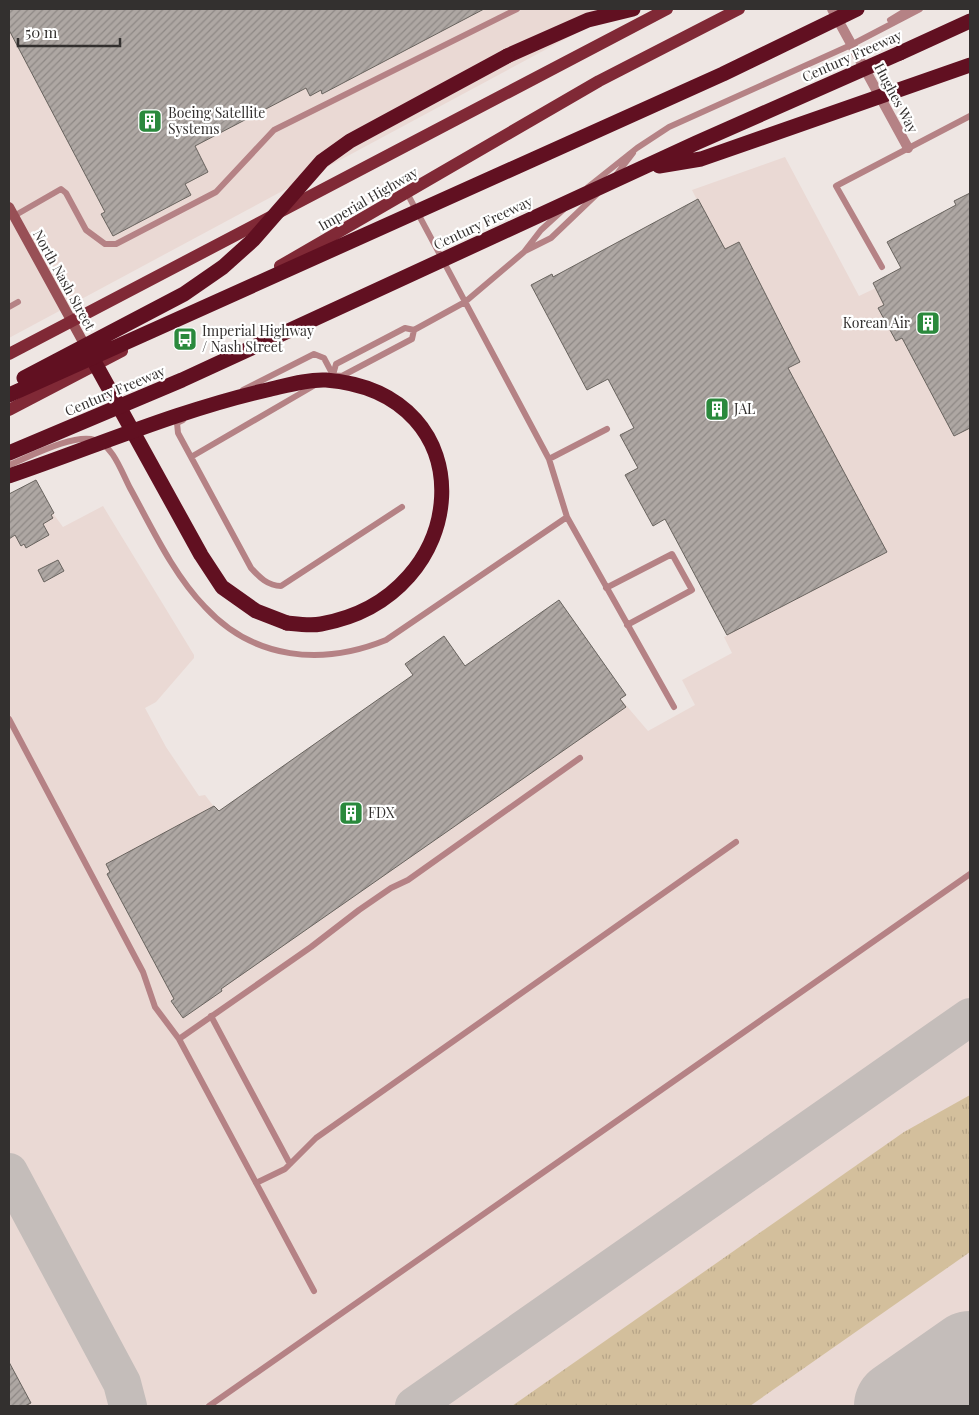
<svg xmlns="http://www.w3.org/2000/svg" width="979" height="1415" font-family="'Playfair Display',serif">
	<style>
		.built { fill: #ead9d4 }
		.grass { fill: url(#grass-tufts) }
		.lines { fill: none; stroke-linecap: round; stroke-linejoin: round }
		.taxiway { stroke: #c4bdba; stroke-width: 38 }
		.runway { stroke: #c4bdba; stroke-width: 92 }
		.building { fill: url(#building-hatch); stroke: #68635e }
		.lane { stroke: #b58285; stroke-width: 6 }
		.street { stroke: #b58285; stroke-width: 10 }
		.secondary { stroke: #985056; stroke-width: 10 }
		.primary { stroke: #802936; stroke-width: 12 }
		.highway { stroke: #611021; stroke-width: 15 }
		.highway-bridge { stroke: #611021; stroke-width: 15 }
		.labels { text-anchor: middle; stroke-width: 4.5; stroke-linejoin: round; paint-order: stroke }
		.street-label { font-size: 14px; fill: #33302f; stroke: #fff }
		.poi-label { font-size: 14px; fill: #33302f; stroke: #fff; text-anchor: start }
	</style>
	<defs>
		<pattern id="grass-tufts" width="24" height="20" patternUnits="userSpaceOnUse" patternTransform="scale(1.25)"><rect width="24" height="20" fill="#d3bf9c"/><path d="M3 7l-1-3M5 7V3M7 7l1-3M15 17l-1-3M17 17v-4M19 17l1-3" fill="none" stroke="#b6a487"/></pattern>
		<pattern id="building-hatch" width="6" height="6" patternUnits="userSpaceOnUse" patternTransform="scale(1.25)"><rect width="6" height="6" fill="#aea7a3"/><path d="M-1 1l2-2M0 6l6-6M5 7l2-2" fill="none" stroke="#8e8885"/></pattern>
	</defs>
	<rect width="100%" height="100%" fill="#eee6e3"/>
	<path class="built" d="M9,9H621L9,338Z
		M785,157L859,296L880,286L915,352L970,323V1406H9V535L52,512L63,527L103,506L194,655V658L156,702L145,708L166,747L199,796L205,795L228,825L619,697L648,731L695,705L682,680L732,653L724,637L728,635L725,629L697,200L692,190Z"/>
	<path class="grass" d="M970,1095V1252L750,1406H512L904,1132Z"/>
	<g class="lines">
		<path class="taxiway" d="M9,1172L122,1383L128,1406
			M414,1406L970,1017"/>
		<path class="runway" d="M900,1406L970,1357"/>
	</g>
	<path class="building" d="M9,9H484L322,94L321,90L310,96L306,88L195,146L208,172L185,184L191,195L113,236L101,214L105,212L9,30Z
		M970,193V428L954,436L902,338L896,341L878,308L884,305L873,283L901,268L887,242L956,205L954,201Z
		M698,199L725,249L739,242L800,362L788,368L887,552L727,635L665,519L653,526L625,475L638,468L620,435L634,428L608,379L587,390L531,285L552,274L553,277Z
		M36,480L54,513L51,515L53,518L43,524L49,535L26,548L24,544L21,546L15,535L9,539V494Z
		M58,560L64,571L44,582L38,570Z
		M559,600L626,695L620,699L626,707L221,989L222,991L183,1018L171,1001L174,999L107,874L110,872L106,864L214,806L219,811L413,675L405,664L444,636L465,666Z
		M9,1362L31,1403L25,1406H9Z"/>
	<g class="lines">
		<path class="lane" d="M890,20L908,9
			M616,175L633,153
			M588,187L637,148L669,127L851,45L920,9
			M407,193L549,459L567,517L674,707
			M14,216L61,189L66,193L86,230L105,244H116L216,192L274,130L517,9
			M525,251L551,238L597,194
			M882,267L836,186L970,116
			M9,307L18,302
			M332,375L342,376L412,339L414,330
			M333,375L336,364L405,328L414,330L465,302L524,252L541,230L564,209
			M315,385L191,457L251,568C259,577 268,586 281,586L402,507
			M243,390L314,354L324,358L333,375
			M183,420L177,423L178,433L191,457
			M549,459L607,429
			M9,465C29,457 74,433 95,440C113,445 122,473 130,488C152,528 173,574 205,607C254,660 322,666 386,640L567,517
			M606,588L672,554L692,590L627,625
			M9,719L143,972L155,1007L179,1039
			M211,1016L290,1164
			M256,1183L285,1169L316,1138L736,842
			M314,1291L179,1039L311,947L359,910L391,888L408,880L580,758
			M209,1406L970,874"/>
		<path class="street" d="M832,9L908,148"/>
		<path class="secondary" d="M9,207L88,351"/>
		<path class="primary" d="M280,266L599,81L739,9
			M9,354L667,9
			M9,410L122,351"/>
		<path class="highway" d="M900,53L970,21
			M507,56L588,20L633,9
			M96,365L201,555L222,587L256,611L287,623"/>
		<path class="highway-bridge" d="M659,166L701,159L970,65
			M24,378L184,294L223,267L253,240L322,161L350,141L507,56
			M9,395L723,74L857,9
			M9,453L182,380L696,143L900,53
			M9,476C94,447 179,410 267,390C285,386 307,379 326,380C489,393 473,597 321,624C310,626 297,624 287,623"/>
	</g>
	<defs>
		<g id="building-square" transform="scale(1.25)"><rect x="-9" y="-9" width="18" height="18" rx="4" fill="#2a893c" stroke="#fff"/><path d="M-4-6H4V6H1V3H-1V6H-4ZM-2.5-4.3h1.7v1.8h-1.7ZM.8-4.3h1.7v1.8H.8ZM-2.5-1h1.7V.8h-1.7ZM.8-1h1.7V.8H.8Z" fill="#fff"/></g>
		<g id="bus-square" transform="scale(1.25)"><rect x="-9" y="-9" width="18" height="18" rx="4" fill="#2a893c" stroke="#fff"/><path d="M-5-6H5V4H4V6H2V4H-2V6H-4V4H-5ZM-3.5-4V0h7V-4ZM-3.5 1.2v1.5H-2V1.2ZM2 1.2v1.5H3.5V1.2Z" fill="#fff"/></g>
	</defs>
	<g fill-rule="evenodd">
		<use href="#building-square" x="150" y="121"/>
		<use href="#building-square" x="928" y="323"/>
		<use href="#bus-square" x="185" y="339"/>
		<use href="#building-square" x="717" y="409"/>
		<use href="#building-square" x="351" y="813"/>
	</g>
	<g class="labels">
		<g class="street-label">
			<text transform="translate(852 56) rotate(-24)" y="5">Century Freeway</text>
			<text transform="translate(896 98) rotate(62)" y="5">Hughes Way</text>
			<text transform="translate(368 199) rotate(-30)" y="5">Imperial Highway</text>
			<text transform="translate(483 223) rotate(-25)" y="5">Century Freeway</text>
			<text transform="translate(64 280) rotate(61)" y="5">North Nash Street</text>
			<text transform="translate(115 391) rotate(-23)" y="5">Century Freeway</text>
		</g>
		<g class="poi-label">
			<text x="168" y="118">Boeing Satellite<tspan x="168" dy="16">Systems</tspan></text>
			<text x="910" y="328" text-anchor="end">Korean Air</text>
			<text x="202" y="336">Imperial Highway<tspan x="202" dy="16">/ Nash Street</tspan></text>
			<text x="734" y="414">JAL</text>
			<text x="368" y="818">FDX</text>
		</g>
	</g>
	<rect width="979" height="1415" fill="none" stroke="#33302f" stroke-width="20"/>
	<path d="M18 38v8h102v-8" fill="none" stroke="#33302f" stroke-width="2.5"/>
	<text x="25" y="38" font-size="15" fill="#33302f" stroke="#ffffff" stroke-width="4" paint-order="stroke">50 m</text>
</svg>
